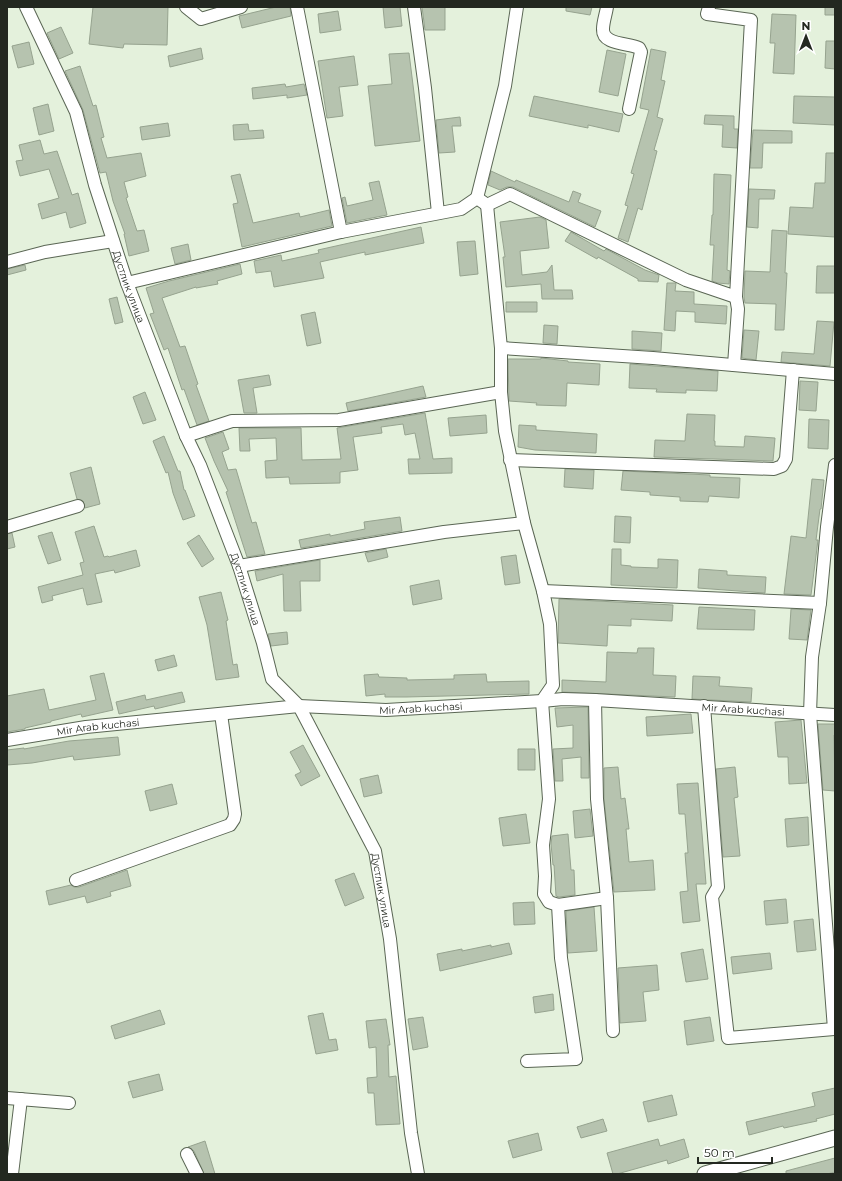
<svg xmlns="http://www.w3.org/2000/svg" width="842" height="1181" font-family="Montserrat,sans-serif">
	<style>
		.building { fill: #b6c3af; stroke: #96a38f }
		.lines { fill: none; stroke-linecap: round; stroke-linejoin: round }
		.minor-casing { stroke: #5a6654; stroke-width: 14 }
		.major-casing { stroke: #5a6654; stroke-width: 17 }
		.minor { stroke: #fff; stroke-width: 12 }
		.major { stroke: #fff; stroke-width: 15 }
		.labels { text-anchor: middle; stroke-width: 4; stroke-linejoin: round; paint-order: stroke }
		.street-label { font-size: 10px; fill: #232820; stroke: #fff }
	</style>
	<rect width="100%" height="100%" fill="#e4f1dc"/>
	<path class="building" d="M93,7H168L167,45L124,44L123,48L89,44Z
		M276,7H290L291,16L242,28L239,16Z
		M383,7H400L402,26L385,28Z
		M422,7H445V30H425Z
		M566,7H592L590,15L566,11Z
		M825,7H835V15H825Z
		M338,11L341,30L320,33L318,14Z
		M772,14L796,15L794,74L773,73L775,43H770Z
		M61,27L73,53L59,59L47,33Z
		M826,41H835V69L825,68Z
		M29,42L34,64L18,68L12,46Z
		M201,48L203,59L170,67L168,56Z
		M651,49L666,52L661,80L665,81L657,117L663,119L654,150L657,151L642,210L638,208L628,242L618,238L628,206L625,205L634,174L631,173L649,110L640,108Z
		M607,50L626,54L618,96L599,92Z
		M409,53L420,141L375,146L368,86L392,84L389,54Z
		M354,56L358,85L339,87L343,116L327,118L318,61Z
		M80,66L93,106L96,105L104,137L101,138L107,158L141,153L146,176L124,182L128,197L126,198L137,231L144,230L149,251L129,256L124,234H125L113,201L106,172L100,173L83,110L65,71Z
		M285,84L286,87L304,84L307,95L287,98V95L253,99L252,88Z
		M534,96L623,114L619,132L588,125V128L529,116Z
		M794,96L835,97V125L793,123Z
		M48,104L54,131L39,135L33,108Z
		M705,115L734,116V129H738L737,148L722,147L723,125L704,124Z
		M460,117L461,126H452L455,152L439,153L436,120Z
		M168,123L170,136L142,140L140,127Z
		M248,124L249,131L263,130L264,138L234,140L233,125Z
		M753,130L792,131V143H763L762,168H750Z
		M40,140L44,154L57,151L72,195L78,193L86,223L70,228L66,212L42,219L38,204L59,198L49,169L20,176L16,161L23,160L19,145Z
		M826,153H835V237L788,234L790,207L813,208L815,183H825Z
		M491,171L515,182L516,180L569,202L573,191L581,194L578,202L601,211L595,227L513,187H507L500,190L488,185Z
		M240,174L253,223L299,213L300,217L329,210L332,226L242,247L233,204L238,203L231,176Z
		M714,174L731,175L727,270L730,271L729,284L718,283L712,281L714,245H710L712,215H713Z
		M379,181L387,215L347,223L342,198L345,197L347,206L373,200L369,183Z
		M749,189L775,190L774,199H759L758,228L747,227Z
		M540,217L546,220L549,248L520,251L522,275L547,272L552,265L554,290H572L573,299H542L541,284L506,287L503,257H505L500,222Z
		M421,227L424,243L365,255V252L320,262L324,278L274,287L271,271L256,273L254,261L281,255L282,261L319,253L318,250Z
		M772,230L787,231L785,273H787L784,330H775L776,304L745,303L744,297L745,271L770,272Z
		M571,232L604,251L606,249L645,270L659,275L658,282L638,281V279L598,257L597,259L565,241Z
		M475,241L478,274L460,276L457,242Z
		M188,244L191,260L175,264L171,248Z
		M240,264L242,274L217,281L218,284L196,288V287L162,298L180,347L185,346L198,384L196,385L209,421L197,425L184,389L182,390L168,348L164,350L150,314L154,313L146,288L169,281Z
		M25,265L26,270L7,275V269Z
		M817,266H835V293H816Z
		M667,283H676L675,291L694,292V304L727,306L726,324L695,322V312L676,311L675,331L664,330Z
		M117,297L123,322L115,324L109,299Z
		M506,302H537V312H506Z
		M315,312L321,343L307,346L301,315Z
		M817,321L834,322L830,366L781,362L782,352L814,354Z
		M544,325L558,326L557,344L543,343Z
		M744,330L759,331L756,360L742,358Z
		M632,331L662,333L661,351L632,349Z
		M541,358L568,361V362L600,364L599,385L567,383L566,406L536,405L537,403L509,401L508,359H541Z
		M630,364L718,371L717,391L686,390V393L656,392L657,389L629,388Z
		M269,375L271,385L253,388L257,413H244L238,380Z
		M800,381L818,382L816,411L799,410Z
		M423,386L426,397L348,411L346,403Z
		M145,392L156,420L143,424L133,397Z
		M425,413L433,459L452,458V473L409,474L408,459H420L415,433L405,435L403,424L381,427L382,433L353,437L358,470L340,472V483L290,484L289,477L266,478L265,461L277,460L276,438L249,439L250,451H240L239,428H301L302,460L341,459L337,428Z
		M687,414L715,415L714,441H715V446L744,447L745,436L775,438L773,461L654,457L655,440L685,441Z
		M486,415L487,433L450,436L448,418Z
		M809,419L829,420L828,449L808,448Z
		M519,425L536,426V430L597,434L596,453L535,450L518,447Z
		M223,432L229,449L222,452L228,470L236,469L252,523L256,522L265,554L247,557L226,492L228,491L214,461L205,438Z
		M164,436L178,471H180L184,490H185L195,516L183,520L173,493L168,472L166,473L153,441Z
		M91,467L100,504L85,508L83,501L77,499L70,473Z
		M565,469L594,470L593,489L564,487Z
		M623,471L710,475V477L740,478L739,498L709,496L708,502L680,501V497L650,495V492L621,490Z
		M812,479L824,480L821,509H820L816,540H818L811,595L784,594L791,536L806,538Z
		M615,516L631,517L630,543L614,542Z
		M400,517L402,531L301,548L299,540L330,534V536L365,529L364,522Z
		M94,526L104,557L108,556L109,557L136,550L140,566L115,573L114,570L95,574L102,602L87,605L83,588L52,596L53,600L42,603L38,587L83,575L80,563L84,562L75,532Z
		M52,532L61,560L48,564L38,536Z
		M12,533L15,547L7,549V534Z
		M199,535L214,559L202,567L187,543Z
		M386,549L388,557L368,562L365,553Z
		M612,549H621V565L631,566V567L658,568V559L678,560L677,588L611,585Z
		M516,555L520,583L505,585L501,557Z
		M320,560V581H300L301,611H284L283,574L257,581L255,571Z
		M699,569L727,571V575L766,577L765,593L698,588Z
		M439,580L442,599L413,605L410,586Z
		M221,592L228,620L226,621L233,665L237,664L239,677L216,680L207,625L199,597Z
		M559,599L673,605L672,621L631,619V626L608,625L607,646L558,643Z
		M699,607L755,610L754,630L697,629Z
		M791,609L811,610L807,640L789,639Z
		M287,632L288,644L271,646L268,634Z
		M638,648H654L653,675L676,676L675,697L562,692V680L606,682L607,652L637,653Z
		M174,655L177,666L158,671L155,660Z
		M104,673L113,710L82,717L81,714L51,721V722L25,728V729L7,732V696L44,689L49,710L96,700L90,676Z
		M378,674L379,677L407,678V680L454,679V675L486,674L487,682L529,681V694L406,697H385V694L366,696L364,675Z
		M693,676L720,677L719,686L752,688L751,702L692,699Z
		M182,692L185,702L155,709L154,706L119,714L116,702L145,695L146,700Z
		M588,707L589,778H581V757L562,759L563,781H555L553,749L573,748V725L557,727L555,708Z
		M691,714L693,733L647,736L646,717Z
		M801,720L807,783L789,784L788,757H778L775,722Z
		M818,724H835V735H834L835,791L823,790Z
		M118,737L120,755L74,760L73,756L32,763L7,765V750L24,748V749L69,741Z
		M303,745L320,776L301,786L295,775L301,772L290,752Z
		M518,749H535V770H518Z
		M618,767L621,799L625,798L629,829H626L629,862L653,860L655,890L614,892L604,799V768Z
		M735,767L738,797L734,798L740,856L723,857L716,769Z
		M378,775L382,793L364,797L360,779Z
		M698,783L706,884H696L700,921L683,923L680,892L688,891L685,853H688L685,814H679L677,784Z
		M172,784L177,804L150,811L145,791Z
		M590,809L593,836L575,838L573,811Z
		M526,814L530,843L503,846L499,818Z
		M808,817L809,845L787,847L785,819Z
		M568,834L571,870H574L575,895L559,897L556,896L554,865H553L551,844L552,836Z
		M127,870L131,886L110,892L111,896L87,903L85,896L49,905L46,891L71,885L74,887H79Z
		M354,873L364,898L345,906L335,880Z
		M786,899L788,923L766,925L764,901Z
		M534,902L535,924L514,925L513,903Z
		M594,907L597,951L568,953L566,911Z
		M813,919L816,950L797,952L794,921Z
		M509,943L512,954L440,971L437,954L462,949V951L491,945V947Z
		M703,949L708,979L686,982L681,953Z
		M770,953L772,969L733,974L731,957Z
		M657,965L659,990L643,992L646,1021L620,1023L618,968Z
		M553,994L554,1010L535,1013L533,997Z
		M160,1010L165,1024L115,1039L111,1026Z
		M323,1013L329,1040L336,1039L338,1050L316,1054L308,1016Z
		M423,1017L428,1047L413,1050L408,1019Z
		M710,1017L714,1041L687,1045L684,1021Z
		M386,1019L390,1045H388L389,1077L396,1076L400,1124L376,1125L374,1093H368L367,1078L377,1077L376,1047L369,1048L366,1021Z
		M159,1074L163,1090L133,1098L128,1082Z
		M835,1088V1114L816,1119L817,1121L784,1128L783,1126L749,1135L746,1122L815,1106L812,1093Z
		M672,1095L677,1115L648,1122L643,1102Z
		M603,1119L607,1131L581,1138L577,1127Z
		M538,1133L542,1150L513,1158L508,1141Z
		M658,1139L660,1146L684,1139L689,1157L668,1164L667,1160L617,1174H613L607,1153Z
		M205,1141L215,1174H204L194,1151L188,1147Z
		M835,1158V1172L827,1174H786V1171Z"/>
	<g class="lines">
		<g class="minor-casing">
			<g id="minor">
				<path id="s1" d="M26,7L76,112L95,185L127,283L186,436L200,465L239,566L263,643L272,679L299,706L375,851L390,939L411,1133L418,1174"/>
				<path d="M186,7L201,19L241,7"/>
				<path d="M297,7L341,232"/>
				<path d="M414,7L425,88L438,213"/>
				<path d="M607,7C606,14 603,22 603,29C602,45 629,43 639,48L641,52L629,109"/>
				<path d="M477,198L505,86L517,7"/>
				<path d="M487,205L501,348V392L505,431L524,523L543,591L550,624L553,685L542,701L549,799L543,845L545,876L544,894L549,902L558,905L561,958L576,1059L527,1061"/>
				<path d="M7,262L45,252L113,241"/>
				<path d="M127,283L341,232L461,209L477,198L487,205L510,194L686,280L736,297L751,20L707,14L709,7"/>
				<path d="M501,348L653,358L835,374"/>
				<path d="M734,365L738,309L736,297"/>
				<path d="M186,436L232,421L339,420L501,392"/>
				<path d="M510,460L774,469L782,466L786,459L793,370"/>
				<path d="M835,465L827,527L820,603L812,657L810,714L834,1029L835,1028"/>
				<path d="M7,527L78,506"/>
				<path d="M239,566L444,532L524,523"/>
				<path d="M543,591L820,603"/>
				<path d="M595,700L597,799L607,898L613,1031"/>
				<path d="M704,706L718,887L712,897L728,1038L834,1029"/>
				<path id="s2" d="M7,740L86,727L299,706L386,710L542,701L563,699L595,700L835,715"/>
				<path d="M76,880L230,825L234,819L235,814L221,714"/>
				<path d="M558,905L607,898"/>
				<path d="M7,1098L69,1103"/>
				<path d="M187,1154L197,1174"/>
				<path d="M10,1174H12L21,1099"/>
			</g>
		</g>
		<g class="major-casing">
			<path id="major" d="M705,1174L835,1138"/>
		</g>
		<use href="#minor" class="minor"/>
		<use href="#major" class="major"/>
	</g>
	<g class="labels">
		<g class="street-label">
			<text dy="4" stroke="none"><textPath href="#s1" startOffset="299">Дустлик улица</textPath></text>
			<text dy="4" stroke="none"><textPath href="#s1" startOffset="623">Дустлик улица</textPath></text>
			<text dy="4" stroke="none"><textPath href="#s2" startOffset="416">Mir Arab kuchasi</textPath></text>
			<text dy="4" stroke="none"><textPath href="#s2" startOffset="739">Mir Arab kuchasi</textPath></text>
			<text dy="4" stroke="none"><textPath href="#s2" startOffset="92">Mir Arab kuchasi</textPath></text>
			<text dy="4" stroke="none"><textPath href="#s1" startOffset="959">Дустлик улица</textPath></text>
		</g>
	</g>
	<rect width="842" height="1181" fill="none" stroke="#232820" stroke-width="16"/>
	<g transform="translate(806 36)" stroke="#ffffff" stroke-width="3" paint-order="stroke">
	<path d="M0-3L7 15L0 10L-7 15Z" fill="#232820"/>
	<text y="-6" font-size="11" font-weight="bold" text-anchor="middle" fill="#232820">N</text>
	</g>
	<path d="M698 1157v6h74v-6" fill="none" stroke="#232820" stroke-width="2"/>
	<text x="704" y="1157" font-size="12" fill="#232820" stroke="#ffffff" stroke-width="3" paint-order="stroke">50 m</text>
</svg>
